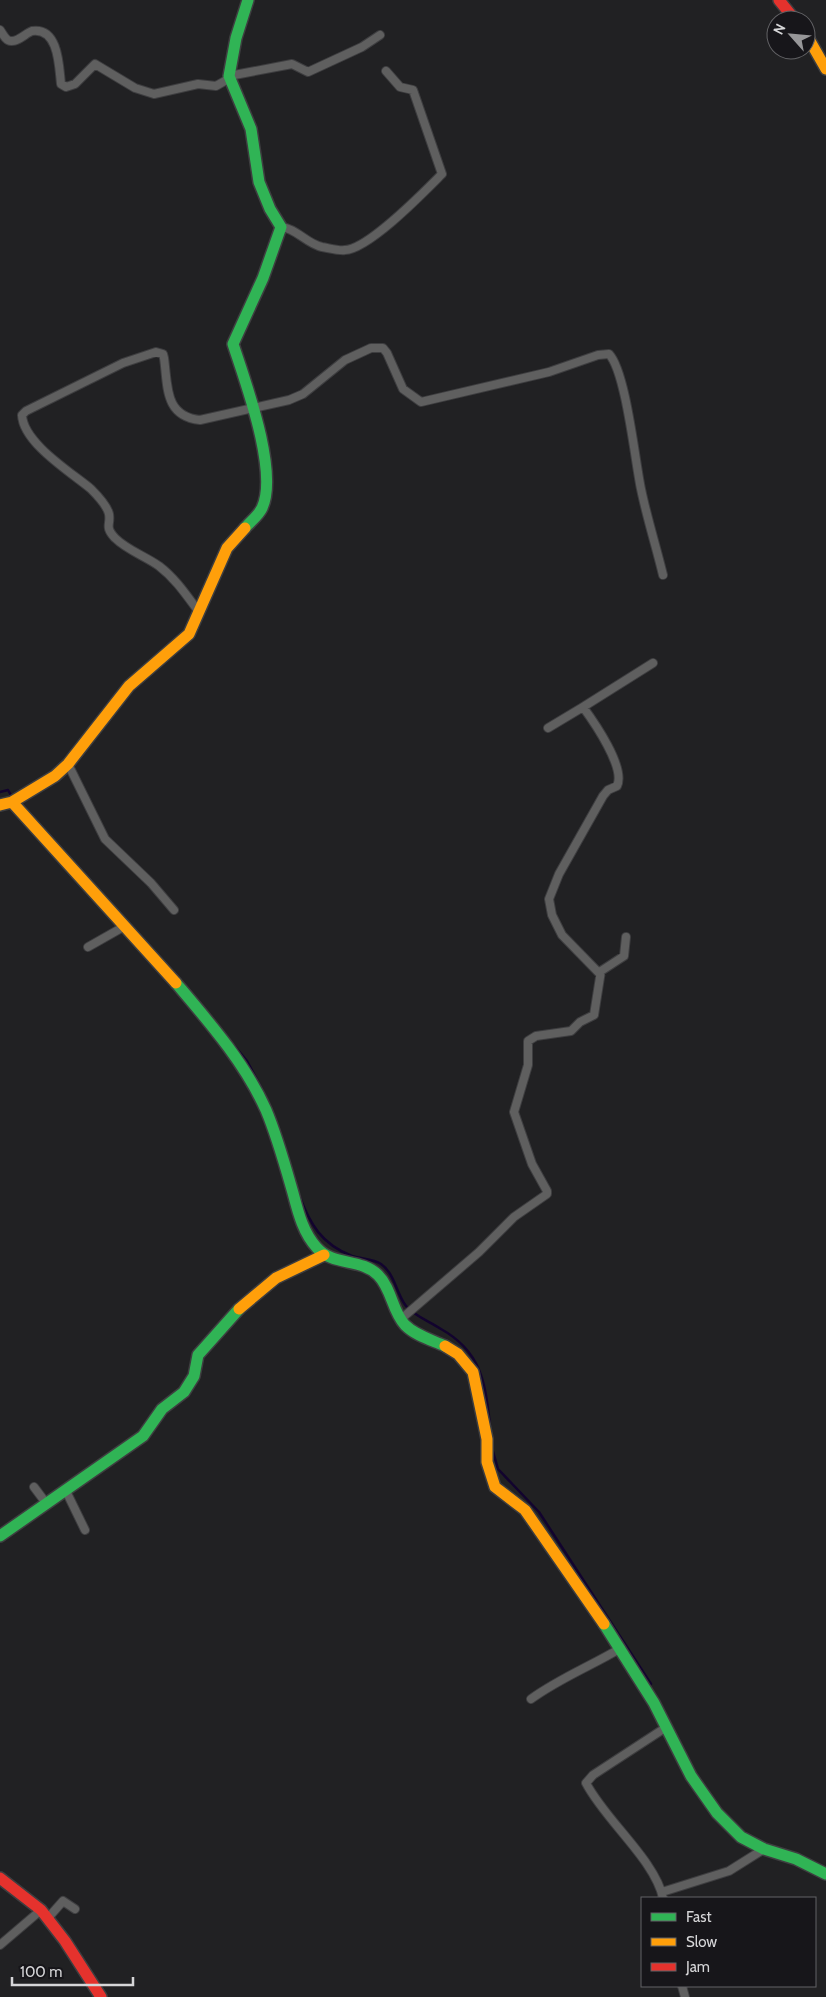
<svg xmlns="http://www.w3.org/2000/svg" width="826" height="1997" font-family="Cabin,sans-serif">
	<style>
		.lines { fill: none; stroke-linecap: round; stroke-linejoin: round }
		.stream { stroke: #12032e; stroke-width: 2.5 }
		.street-casing { stroke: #3e3e40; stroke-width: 10 }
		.fast-casing { stroke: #3e3e40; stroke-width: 14 }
		.slow-casing { stroke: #3e3e40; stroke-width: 14 }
		.jam-casing { stroke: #3e3e40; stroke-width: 14 }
		.street { stroke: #5f5f5f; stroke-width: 8 }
		.fast { stroke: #30b455; stroke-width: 11 }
		.slow { stroke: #ff9f0a; stroke-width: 11 }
		.jam { stroke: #e5322d; stroke-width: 11 }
	</style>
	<rect width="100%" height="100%" fill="#212123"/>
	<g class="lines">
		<path class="stream" d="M0,792L8,790L12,797
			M216,1024L247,1061L263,1091
			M299,1195C310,1224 321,1244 352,1256C361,1259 373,1259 381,1264C395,1274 396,1293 406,1306C414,1316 431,1322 441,1329C482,1352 485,1383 490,1425
			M492,1448L498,1469L539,1512L651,1684"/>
		<g class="street-casing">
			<path id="street" d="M0,30C3,34 6,41 11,41C18,42 26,33 32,31C59,27 59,67 61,84L66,87L75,84L95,64L135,88L154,94L198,84L216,86L230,78
				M229,76L292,64L308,72L362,47L380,35
				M281,227C296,228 307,244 322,247C329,248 338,251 345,250C369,249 424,192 442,174L413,90L400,87L386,71
				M199,612C187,596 176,579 159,566C145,556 127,550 115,538C104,526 111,525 109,514C107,505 97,495 91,489C72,473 23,443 22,415L26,411L123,363L156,352L163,354L164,358C168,386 164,416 200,420L289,400L303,394L345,360L371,348H383L387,353L403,389L421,402L549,372L598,355L609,354C626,372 635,461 641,489C647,518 656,546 663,575
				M583,707L653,663
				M548,728L583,707C594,722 626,768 617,786L608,790L603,796L559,874L549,899L552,915L562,935L600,974
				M68,764L105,839L151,883L174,910
				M88,947L125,926
				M401,1319L479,1252L514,1217L547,1194V1191L532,1164L514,1112L528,1065V1041L536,1036L571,1031L580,1022L594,1015L601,971L624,956L626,937
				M34,1487L46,1503
				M66,1491L85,1530
				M531,1699C560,1678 591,1666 621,1648
				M662,1892L729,1871L764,1849
				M663,1898C655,1860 605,1820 586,1783L593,1775L665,1728
				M48,1918L63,1901L75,1909
				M0,1945L41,1910
				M682,1986L685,1997"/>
		</g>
		<g class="fast-casing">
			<path id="fast" d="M245,528C250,522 259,515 262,508C279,472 245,381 233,344L263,278L281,227L270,209L259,182L251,129L229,76L236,38L248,0
				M176,983C209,1022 245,1063 266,1110C277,1136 285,1165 293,1193C298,1212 303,1233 317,1248C333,1266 361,1258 378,1275C392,1289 392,1311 405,1325C416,1336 432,1340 445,1346
				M0,1536L143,1436L162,1409L184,1392L194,1376L198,1355L239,1309
				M604,1624L654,1703L691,1776L717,1813L741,1837L764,1849L796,1859L826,1874"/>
		</g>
		<g class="slow-casing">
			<path id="slow" d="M806,34L826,69
				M12,802L55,776L68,764L129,686L189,634L227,548L245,528
				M0,805L12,802L176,983
				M239,1309L276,1278L324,1255
				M445,1346L458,1354L473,1372L487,1439V1462L495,1487L525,1510L604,1624"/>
		</g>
		<g class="jam-casing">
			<path id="jam" d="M779,0L795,20
				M0,1878L41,1910L65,1941L101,1997"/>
		</g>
		<use href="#street" class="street"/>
		<use href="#fast" class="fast"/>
		<use href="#slow" class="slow"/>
		<use href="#jam" class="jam"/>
	</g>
	<rect x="641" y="1897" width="175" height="90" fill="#17161a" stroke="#636366"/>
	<rect x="651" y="1913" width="25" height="8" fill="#30b455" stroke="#636366"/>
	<text x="686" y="1922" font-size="15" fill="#d6d6d8">Fast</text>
	<rect x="651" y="1938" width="25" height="8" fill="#ff9f0a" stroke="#636366"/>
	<text x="686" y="1947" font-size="15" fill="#d6d6d8">Slow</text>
	<rect x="651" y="1963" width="25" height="8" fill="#e5322d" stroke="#636366"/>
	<text x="686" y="1972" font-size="15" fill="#d6d6d8">Jam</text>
	<g transform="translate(791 35) rotate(297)"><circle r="24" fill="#17161a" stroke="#636366"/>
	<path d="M0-4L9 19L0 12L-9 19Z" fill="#979799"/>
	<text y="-8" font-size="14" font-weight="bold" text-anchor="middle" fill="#d6d6d8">N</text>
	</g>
	<path d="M12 1977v8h121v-8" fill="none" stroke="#d6d6d8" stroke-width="2.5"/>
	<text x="20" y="1977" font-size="15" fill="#d6d6d8" stroke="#17161a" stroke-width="4" paint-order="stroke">100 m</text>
</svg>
